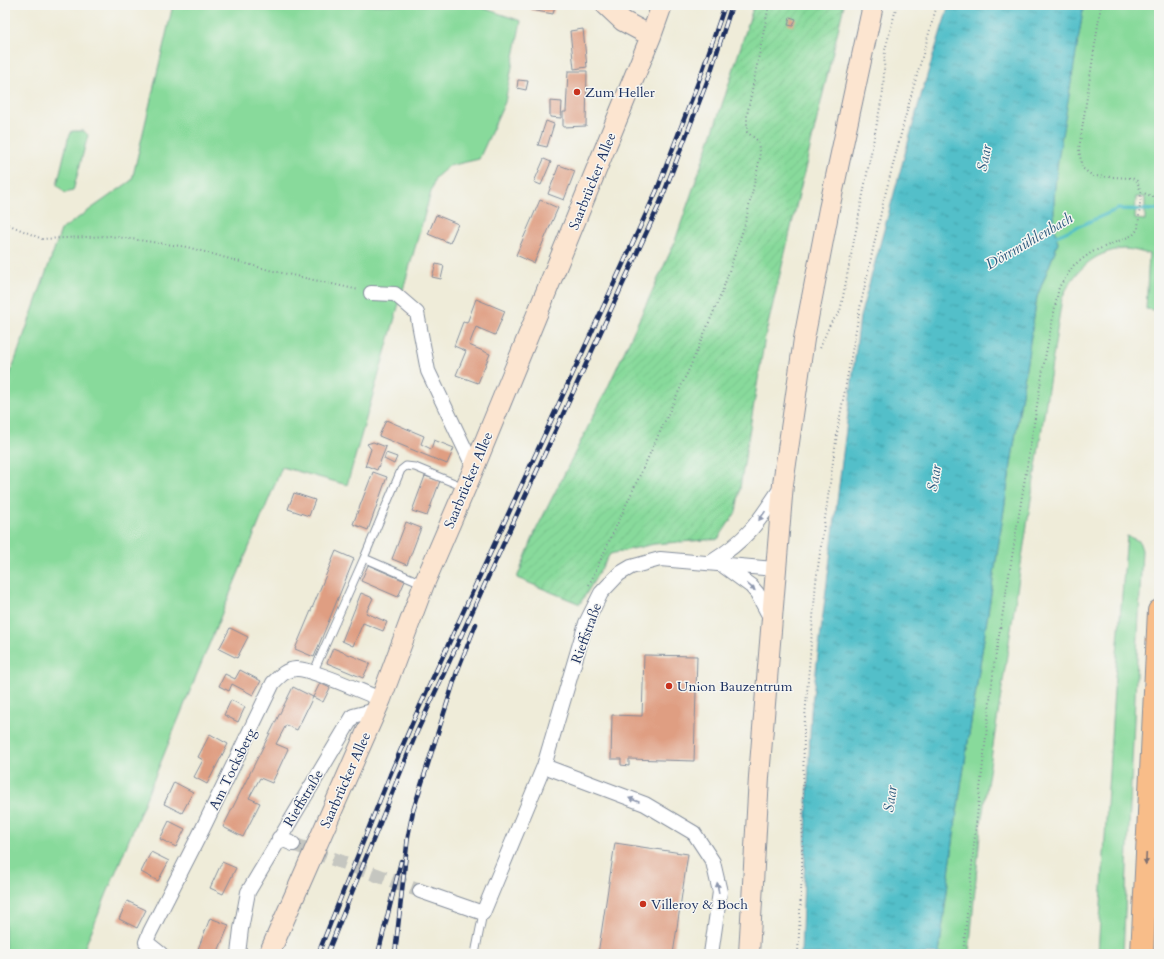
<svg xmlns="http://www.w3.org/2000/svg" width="1164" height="959" font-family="Cardo,serif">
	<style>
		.green { fill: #88da9b; stroke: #52847c; fill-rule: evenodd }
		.garden { fill: url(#garden-furrows); stroke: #52847c }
		.water { fill: url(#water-ripples); stroke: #367794 }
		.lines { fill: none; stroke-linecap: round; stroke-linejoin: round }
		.stream { stroke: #52bfc9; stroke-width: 3.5 }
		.building { fill: #df9e82 }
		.street-tunnel { stroke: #c5c6c0; stroke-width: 14; stroke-dasharray: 14 7; stroke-linecap: butt }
		.lane-casing { stroke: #858e9c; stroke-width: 9 }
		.street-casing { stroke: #858e9c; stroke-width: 16 }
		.secondary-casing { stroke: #858e9c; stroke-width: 22 }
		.highway-casing { stroke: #858e9c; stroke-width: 24 }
		.path { stroke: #858e9c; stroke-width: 2; stroke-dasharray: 1 3; stroke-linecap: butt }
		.lane { stroke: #fff; stroke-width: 7 }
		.street { stroke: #fff; stroke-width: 14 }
		.secondary { stroke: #fce5d0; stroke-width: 20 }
		.highway { stroke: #f8bd89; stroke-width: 22 }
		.rail-casing { stroke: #1b2f5e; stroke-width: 4.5 }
		.rail { stroke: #f6f6f2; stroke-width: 3; stroke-dasharray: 9; stroke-linecap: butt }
		.oneway { fill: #8d97ae }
		.oneway2 { fill: #7e6f71 }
		.poi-dot { fill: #c8321e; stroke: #f6f6f2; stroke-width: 1.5 }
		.labels { text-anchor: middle; stroke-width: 3; stroke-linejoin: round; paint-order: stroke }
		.poi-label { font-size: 14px; fill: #1b2f5e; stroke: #f6f6f2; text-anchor: start }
		.street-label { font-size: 14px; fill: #1b2f5e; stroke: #f6f6f2 }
		.water-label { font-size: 15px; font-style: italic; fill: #2c5a7e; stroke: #f6f6f2 }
	</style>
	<defs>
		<pattern id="garden-furrows" width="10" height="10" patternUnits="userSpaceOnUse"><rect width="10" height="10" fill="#88da9b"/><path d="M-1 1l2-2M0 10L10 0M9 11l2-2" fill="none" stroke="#75bb88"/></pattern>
		<pattern id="water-ripples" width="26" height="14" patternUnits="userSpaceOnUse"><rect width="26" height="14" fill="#52bfc9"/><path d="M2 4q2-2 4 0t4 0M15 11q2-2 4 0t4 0" fill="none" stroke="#439ca6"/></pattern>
	</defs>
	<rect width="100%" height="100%" fill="#f6f6f2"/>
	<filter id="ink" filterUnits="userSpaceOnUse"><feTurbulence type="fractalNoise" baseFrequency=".025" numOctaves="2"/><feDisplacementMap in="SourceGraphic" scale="8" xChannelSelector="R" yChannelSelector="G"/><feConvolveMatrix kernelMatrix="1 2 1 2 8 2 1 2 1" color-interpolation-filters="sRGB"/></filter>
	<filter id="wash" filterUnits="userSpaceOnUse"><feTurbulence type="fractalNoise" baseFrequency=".012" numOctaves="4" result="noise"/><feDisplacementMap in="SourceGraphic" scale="16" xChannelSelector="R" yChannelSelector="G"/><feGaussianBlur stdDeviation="0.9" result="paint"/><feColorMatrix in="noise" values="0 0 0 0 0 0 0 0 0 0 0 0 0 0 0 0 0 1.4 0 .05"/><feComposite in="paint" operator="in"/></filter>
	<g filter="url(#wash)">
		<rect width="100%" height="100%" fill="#efecd9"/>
		<path class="green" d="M173,5H474L521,21L505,102L479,159L449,166L435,178L347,485L282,467L82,954H5V389L61,230L132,180Z
			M1084,5H1159L1158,307L1154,310L1146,309L1149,254C1141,252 1132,249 1124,249C1093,251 1074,272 1062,298L981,824L969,954H939L956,819L1037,297L1058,243C1047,210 1060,145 1066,110C1072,75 1078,40 1084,5ZM1136,197H1145V220L1135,219Z
			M72,131H84L88,135L73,191L65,193L57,185L68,139Z
			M1127,536L1139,541L1142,550L1123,954H1098L1114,689Z"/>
		<path class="garden" d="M754,5H844L765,337L736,512L718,539L654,544L610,554L580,604L517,578L536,530L607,389L674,244L725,96Z"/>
		<path class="water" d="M949,5H1084C1078,39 1073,73 1067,107C1061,143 1047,209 1058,243L1037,297L956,819L939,954H801L811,711L860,317L922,92Z"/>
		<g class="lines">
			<path class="stream" d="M1052,238L1118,209L1159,210"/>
		</g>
		<g id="blocks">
			<path class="building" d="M532,5H555L553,14L531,10Z
				M790,17L796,19L793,26L788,25Z
				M583,29L587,67L574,69L570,31Z
				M568,71H587L586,126L563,127V112H566Z
				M518,80L528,81L526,90L517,88Z
				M550,101L562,102L561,118L550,117Z
				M546,121L554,124L547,147L538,145Z
				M544,159L551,162L541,185L534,182Z
				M559,165L575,171L564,200L548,194Z
				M540,200L558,208L534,263L516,255Z
				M436,215L458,224L450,243L428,234Z
				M436,264L444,266L441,279L432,277Z
				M476,299L505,311L495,335L476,327L469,345L490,354L478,383L456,375L466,351L454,346L463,322L467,323Z
				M386,420L424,436L421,444L431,449L434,440L454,448L447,464L379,436Z
				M373,442L386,447L377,470L367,466L365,467L371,449L367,444Z
				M386,453L397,457L394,464L384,459Z
				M373,472L387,477L368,530L353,524Z
				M425,476L440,481L427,516L412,511Z
				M294,493L315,500L309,516L288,509Z
				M406,522L421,528L407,565L392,559Z
				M336,551L354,559L314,657L295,649Z
				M368,565L405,581L398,597L361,581Z
				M361,593L373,598L366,613L387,622L383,631L363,623L353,646L342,641Z
				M230,628L248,637L237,658L219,649Z
				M333,648L370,663L363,678L327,663Z
				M644,655L697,656L694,761L629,759V766L621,765V759H611L612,715L642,716Z
				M240,670L261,681L253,695L232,684L229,691L219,686L225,674L235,679Z
				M320,683L330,688L323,702L313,697Z
				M293,687L313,697L297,730L286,725L276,744L288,749L272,783L260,778L249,798L260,803L243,837L223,827Z
				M231,700L245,707L238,722L224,715Z
				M210,734L228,744L207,784L194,777L203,760L198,757Z
				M174,782L193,792L182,813L164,804Z
				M169,821L185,829L176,847L160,839Z
				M615,843L688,854L673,954H598Z
				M151,852L169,861L158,881L141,872Z
				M222,862L236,868L223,894L210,888Z
				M127,901L146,910L137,928L119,919Z
				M210,918L229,925L217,954H209L198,949Z"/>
		</g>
	</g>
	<g filter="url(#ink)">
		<use href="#blocks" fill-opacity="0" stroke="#858e9c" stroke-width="1"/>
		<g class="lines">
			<path class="street-tunnel" d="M293,844L420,891"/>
			<g class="lane-casing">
				<path id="lane" d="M364,558L401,470L406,466L415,467L464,487
					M313,673L364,558L424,584
					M475,954L483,913"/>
			</g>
			<g class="street-casing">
				<path id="street" d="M371,293L395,294L417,313L428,371L474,468
					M710,563C748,539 758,523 782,486
					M721,564L751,586L757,593L771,619
					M544,766L645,804L694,833L713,862L720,892L711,954
					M279,838L293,844
					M420,891L483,913L544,766L586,623L601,593L619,574L631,567L660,559L775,569
					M161,954L146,942L150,932L203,828L273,683C280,676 285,670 296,669C311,668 364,693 381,699
					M238,954L241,929L248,892L353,716L376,710"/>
			</g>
			<g class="secondary-casing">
				<path id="secondary" d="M606,5L623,21L651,36
					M269,954L381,699L424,584L474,468L651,36L662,5
					M749,954L759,777L783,484L804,339L829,209L873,5"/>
			</g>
			<g class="highway-casing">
				<path id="highway" d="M1142,954L1159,611"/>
			</g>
			<path class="path" d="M1141,192L1159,199
				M5,223L42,239L110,236L187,247L269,270L359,290
				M820,348L830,324L840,312L883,92L885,50L897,5
				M589,585L690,367L722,292L745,224L760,158L758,141L747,132V115L769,5
				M798,954L802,872L804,730L816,581L838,427L860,308L884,199L909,103L937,5
				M963,954L976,825L994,666L1044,363L1059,287L1074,265L1092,252L1133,235L1138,229L1141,192L1137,181L1132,178L1093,176L1082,168L1079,149L1101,5"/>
			<use href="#lane" class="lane"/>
			<use href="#street" class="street"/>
			<use href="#secondary" class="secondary"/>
			<use href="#highway" class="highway"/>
			<g class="rail-casing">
				<path id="rail" d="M318,954L390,775L414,719L657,190L702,72L725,5
					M327,954L416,734L660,203L710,74L732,5
					M378,954L401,861
					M395,954L408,836L413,811L457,672L476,624"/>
			</g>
			<use href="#rail" class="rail"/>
		</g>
		<defs><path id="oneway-solid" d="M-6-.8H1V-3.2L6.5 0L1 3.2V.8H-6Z"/></defs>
		<g class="oneway">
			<use href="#oneway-solid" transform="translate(762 516) rotate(125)"/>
			<use href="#oneway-solid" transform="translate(751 587) rotate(42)"/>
			<use href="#oneway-solid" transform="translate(634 800) rotate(-159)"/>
			<use href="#oneway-solid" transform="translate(718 888) rotate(-99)"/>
		</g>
		<use class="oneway2" href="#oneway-solid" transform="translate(1146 859) rotate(93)"/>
	</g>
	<g class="poi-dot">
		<circle cx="577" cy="92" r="4"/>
		<circle cx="669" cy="686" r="4"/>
		<circle cx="643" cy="904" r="4"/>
	</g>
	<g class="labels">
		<g class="poi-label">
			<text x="585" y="97">Zum Heller</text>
			<text x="677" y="691">Union Bauzentrum</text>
			<text x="651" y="909">Villeroy &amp; Boch</text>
		</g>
		<g class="street-label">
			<text transform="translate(592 181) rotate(-68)" y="5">Saarbrücker Allee</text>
			<text transform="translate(468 480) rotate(-67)" y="5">Saarbrücker Allee</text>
			<text transform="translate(586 633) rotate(-70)" y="5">Rieffstraße</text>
			<text transform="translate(232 769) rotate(-64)" y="5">Am Tocksberg</text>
			<text transform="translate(345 780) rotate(-66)" y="5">Saarbrücker Allee</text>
			<text transform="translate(303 798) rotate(-59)" y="5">Rieffstraße</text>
		</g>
		<g class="water-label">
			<text transform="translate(984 158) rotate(-80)" y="5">Saar</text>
			<text transform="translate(1029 241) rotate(-30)" y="5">Dörrmühlenbach</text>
			<text transform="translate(934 478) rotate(-81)" y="5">Saar</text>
			<text transform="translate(890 799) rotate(-83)" y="5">Saar</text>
		</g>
	</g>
	<rect width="1164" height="959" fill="none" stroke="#f6f6f2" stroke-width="20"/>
</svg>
